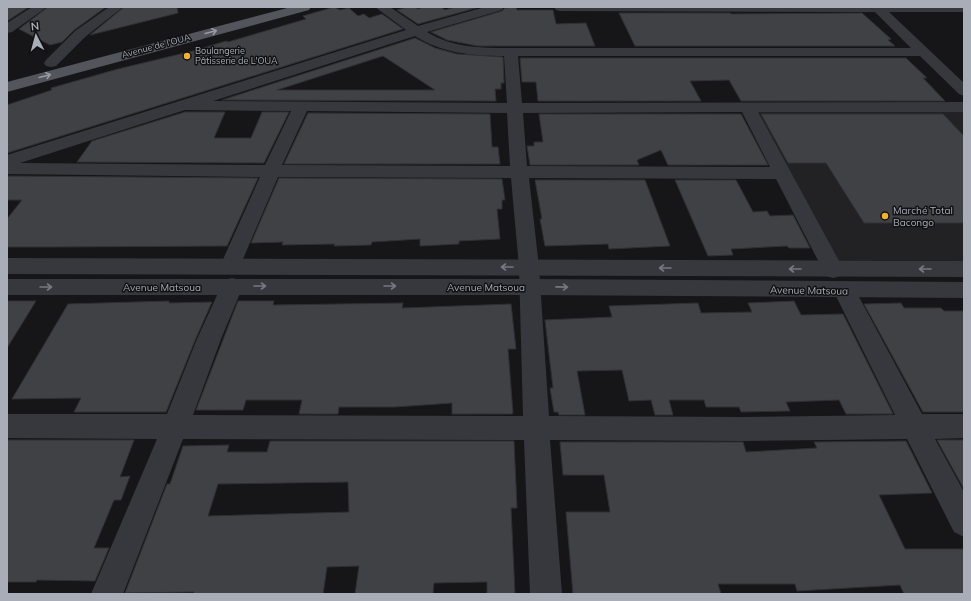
<svg xmlns="http://www.w3.org/2000/svg" width="971" height="601" font-family="Mulish,sans-serif">
	<style>
		.built { fill: #222225 }
		.building { fill: #404145; stroke: #303034; fill-rule: evenodd }
		.lines { fill: none; stroke-linecap: round; stroke-linejoin: round }
		.minor { fill: #37383d; fill-rule: evenodd }
		.tertiary { fill: #37383d; fill-rule: evenodd }
		.primary { fill: #53555c; fill-rule: evenodd }
		.oneway { stroke: #979ba6 }
		.oneway2 { stroke: #757881 }
		.poi-dot { fill: #f2b134; stroke: #111113; stroke-width: 1.5 }
		.labels { text-anchor: middle; stroke-width: 3; stroke-linejoin: round; paint-order: stroke }
		.far-street-label { font-size: 9px; fill: #a8adb8; stroke: #111113 }
		.far-poi-label { font-size: 9px; fill: #a8adb8; stroke: #111113; text-anchor: start }
		.poi-label { font-size: 10px; fill: #a8adb8; stroke: #111113; text-anchor: start }
		.street-label { font-size: 10px; fill: #a8adb8; stroke: #111113 }
	</style>
	<rect width="100%" height="100%" fill="#161618"/>
	<path class="built" d="M747,107H964V261L828,260Z"/>
	<path class="building" d="M7,7H29L7,21Z
		M48,7H106L74,30L62,42L50,45L19,29Z
		M124,7H177L178,13L90,35Z
		M334,7L340,10L349,8L358,16L364,14L369,18L382,14L403,29L7,153V105L52,90L51,88L118,69L197,50L226,41L228,42L306,19L303,16Z
		M407,7H415L418,9L423,7H441L445,10L455,7L476,8L418,24L397,10Z
		M516,7L517,10H553L556,24L586,23L595,46H478L447,40L431,32L502,11L505,8Z
		M619,13H730L731,14L862,13L891,39L888,40L895,46H635Z
		M415,38L435,48L457,54L503,57L504,83H501V89H495L496,101L222,100ZM383,56L435,90H277Z
		M520,58H906L927,78H923L945,101H741L729,80L690,81L701,101H538L536,82H522Z
		M185,112H225L214,138H251L262,112H289L264,163L77,162L92,141Z
		M308,113L490,114L492,147H498L500,164H284Z
		M539,114H741L768,165H668L661,150L637,160L639,165H530L527,146H534V142H543Z
		M761,114H943L964,136V223H864L826,163H788Z
		M7,176L258,178L227,246L56,247H7V219L22,200H7Z
		M279,178L502,179L505,200H502V209H497L500,239L459,241V244L420,246V239L372,242L371,245L334,246L335,244L282,245L283,242L251,243Z
		M535,180H645L670,246L609,249L608,244L545,246L540,219H542Z
		M675,180H736L753,212L767,211L770,216L793,215L810,248H789L787,246L731,249L733,255L708,256Z
		M7,301H36L7,348Z
		M169,301V303L212,302L196,338L166,412H74L81,398L12,399L68,304Z
		M238,301H274L273,305L403,303L402,308L511,304L516,349H508L513,413L512,414H452V403L395,407H339L338,414H299L302,400H246L243,410H196Z
		M794,301L801,315L843,314L893,414H846L839,400L786,402L790,411L741,412L739,407H706L704,400H669L673,415H655L651,400L629,401L622,370L577,371L585,415H559L558,412H554L550,388H553L545,320L612,317L609,306L698,303L701,313L752,312L748,303Z
		M901,303L904,308H941L944,311H964V412H923L864,304Z
		M7,440H134L120,477L130,476L121,500H114L94,548H109L95,581L37,580L36,582H7Z
		M937,440H964V489Z
		M270,441H514L517,508H511L515,594H487V582L434,583L433,594H355L359,566L327,567L323,594H193L194,592L125,593L167,484H170L183,446L229,445L227,452H267ZM348,482L349,512L208,516L218,484Z
		M906,441L932,493L879,495L905,549H964V594H904L900,585L797,591L795,584H718L721,594H573L566,512H610L604,475H563L560,442H743L746,452L817,448L814,442Z"/>
	<g class="lines">
		<path class="minor" d="M32,7H47L12,32L7,33V23Z
			M109,7H123L85,37L56,66L51,67L46,66L44,63L46,60L75,31Z
			M375,7H390L418,26L485,7H504L502,10L427,32C453,48 481,48 511,48H911L875,12L560,11L556,10L554,7H964V12H889L964,83V96L959,94L920,56H518L522,103L964,102V112H758L844,270L840,276L833,278L826,276L776,179L529,178L539,267L549,416L744,417L895,415L833,290L836,284L844,282L852,284L922,414H964V438L935,439L964,492V537L954,532L907,439L744,441L550,440L562,594H530L524,440L183,439L123,594H91L157,439L7,438V414H167L197,339L224,280L232,278L240,280L243,286L221,339L193,415L523,416L519,267L511,178L278,177L240,266L237,272L230,274L223,272L220,266L260,177L7,174V155L406,30ZM415,36C442,53 472,56 504,56L507,103L213,101ZM185,110L291,111L265,165L20,163ZM307,111L507,113L510,166L282,165ZM742,112L770,167L527,166L523,113Z"/>
		<path class="tertiary" d="M7,258L964,261V277L7,274Z
			M7,279H529L964,282V298L529,295H7Z"/>
		<path class="primary" d="M291,7H311L309,10L7,92V82Z"/>
	</g>
	<defs><path id="oneway-shaft" d="M-6 0H5M1.5-3L5.5 0L1.5 3" fill="none" stroke-width="1.6" stroke-linecap="round" stroke-linejoin="round"/></defs>
	<g class="oneway">
		<use href="#oneway-shaft" transform="translate(211 32) rotate(-15)"/>
		<use href="#oneway-shaft" transform="translate(45 76) rotate(-15)"/>
	</g>
	<g class="oneway2">
		<use href="#oneway-shaft" transform="translate(507 267) rotate(-180)"/>
		<use href="#oneway-shaft" transform="translate(665 268) rotate(-180)"/>
		<use href="#oneway-shaft" transform="translate(795 269) rotate(-180)"/>
		<use href="#oneway-shaft" transform="translate(925 269) rotate(180)"/>
		<use href="#oneway-shaft" transform="translate(260 286)"/>
		<use href="#oneway-shaft" transform="translate(390 286)"/>
		<use href="#oneway-shaft" transform="translate(46 287)"/>
		<use href="#oneway-shaft" transform="translate(562 287) rotate(1)"/>
	</g>
	<g class="poi-dot">
		<circle cx="187" cy="56" r="4"/>
		<circle cx="885" cy="216" r="4"/>
	</g>
	<g class="labels">
		<g class="far-street-label">
			<text transform="translate(156 46) rotate(-15)" y="3">Avenue de l'OUA</text>
		</g>
		<g class="far-poi-label">
			<text x="195" y="54">Boulangerie<tspan x="195" dy="10">Pâtisserie de L'OUA</tspan></text>
		</g>
		<g class="poi-label">
			<text x="893" y="214">Marché Total<tspan x="893" dy="12">Bacongo</tspan></text>
		</g>
		<g class="street-label">
			<text x="162" y="291">Avenue Matsoua</text>
			<text x="486" y="291">Avenue Matsoua</text>
			<text transform="translate(809 290) rotate(1)" y="4">Avenue Matsoua</text>
		</g>
	</g>
	<rect width="971" height="601" fill="none" stroke="#a8adb8" stroke-width="16"/>
	<g transform="translate(36 36) rotate(354)" stroke="#111113" stroke-width="3" paint-order="stroke">
	<path d="M0-3L7 15L0 10L-7 15Z" fill="#a8adb8"/>
	<text y="-6" font-size="11" font-weight="bold" text-anchor="middle" fill="#a8adb8">N</text>
	</g>
</svg>
